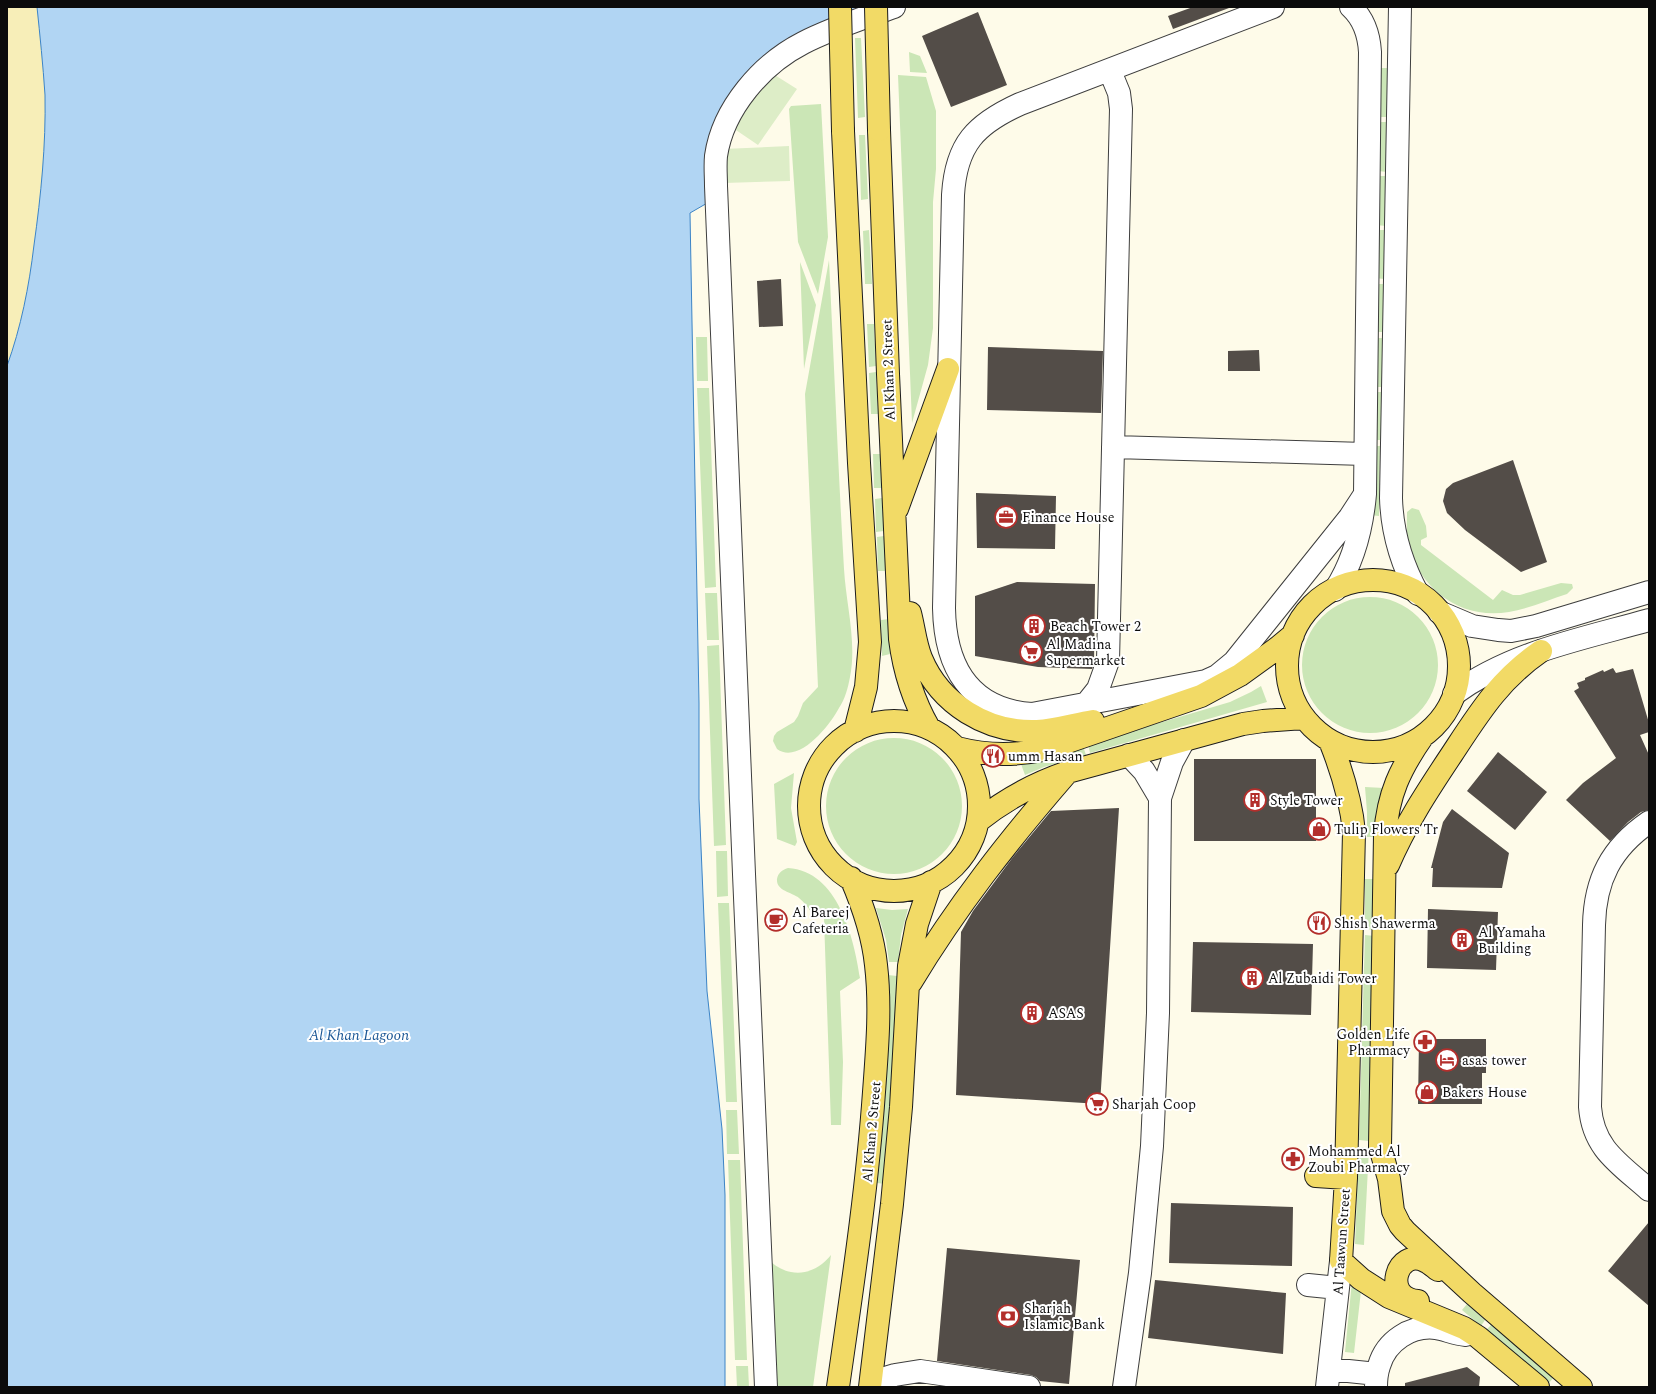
<svg xmlns="http://www.w3.org/2000/svg" width="1656" height="1394" font-family="Spectral,serif">
	<style>
		.green { fill: #cbe6b6 }
		.sand { fill: #f7eeb8 }
		.pitch { fill: #ddedc7 }
		.water { fill: #b1d5f3; stroke: #3c84c6 }
		.building { fill: #534d48 }
		.lines { fill: none; stroke-linecap: round; stroke-linejoin: round }
		.minor-casing { stroke: #3e3e3e; stroke-width: 24 }
		.major-casing { stroke: #1c1c1c; stroke-width: 24 }
		.minor { stroke: #fff; stroke-width: 22 }
		.major { stroke: #f2da66; stroke-width: 22 }
		.major-bridge-casing { stroke: #1c1c1c; stroke-width: 24; stroke-linecap: butt }
		.major-bridge { stroke: #f2da66; stroke-width: 22 }
		.labels { text-anchor: middle; stroke-width: 4; stroke-linejoin: round; paint-order: stroke }
		.street-label { font-size: 14px; fill: #0b0b0b; stroke: #fff }
		.poi-label { font-size: 14px; fill: #0b0b0b; stroke: #fff; text-anchor: start }
		.water-label { font-size: 15px; font-style: italic; fill: #1b5795; stroke: #fff }
	</style>
	<rect width="100%" height="100%" fill="#fefbe9"/>
	<path class="green" d="M855,38H861L865,117L858,118Z
		M909,52L920,56L927,73L910,72Z
		M1380,68H1389L1388,117H1379Z
		M898,75L926,77L936,111V169L933,202V328L928,365L912,423Z
		M821,104L828,237L818,294L798,242L789,109L791,106Z
		M1379,122H1388L1387,172L1378,171Z
		M859,135H865L868,199L861,200Z
		M1378,176H1387L1386,226L1376,225Z
		M869,230L872,284H865L863,231Z
		M1376,230H1386L1384,279L1375,278Z
		M829,260C834,363 838,466 844,569C846,604 857,642 850,677C848,688 845,699 839,708C830,725 799,765 777,749L773,741L774,736L777,732L794,722L798,716L803,703L818,687L805,394Z
		M800,262L816,305L804,369Z
		M1375,284H1384L1383,332H1374Z
		M867,324H874L876,366L869,367Z
		M696,337H707L708,381H697Z
		M1374,338H1383L1382,387H1373Z
		M876,372L878,414H871L869,373Z
		M697,388H709L716,587L705,588Z
		M1372,392H1382L1381,440H1372Z
		M1371,446H1380L1379,516L1370,515Z
		M873,454H880L882,488H874Z
		M882,498L884,531L876,532L875,499Z
		M1412,508L1419,510L1426,526L1427,537L1421,540V545L1493,600L1502,590L1513,595H1520L1561,583L1572,584L1573,588L1567,594C1548,600 1528,609 1509,612C1462,620 1421,591 1409,546C1406,535 1407,523 1407,512Z
		M884,536L886,571H878L877,537Z
		M705,593H717L719,640H707Z
		M1302 665a68 68 0 1 1 136 0a68 68 0 1 1-136 0Z
		M889,619L890,654L882,656L881,620Z
		M719,645L726,845L714,846L707,646Z
		M1261,686L1267,702L1090,753L1088,744L1230,702L1251,692Z
		M826 806a68 68 0 1 1 136 0a68 68 0 1 1-136 0Z
		M1083,746L1086,755L1044,767L1025,775L1021,764Z
		M794,773L791,808L797,842L795,846L777,839L774,784Z
		M1365,787L1384,788L1377,837H1367V812Z
		M716,851H727L728,896L717,897Z
		M788,868C838,871 854,938 860,978L840,991L843,1062L841,1125H831L824,918L814,909L811,912C808,907 804,902 799,898C791,892 776,891 777,879C778,873 782,870 788,868Z
		M1365,879H1376L1375,930L1365,929Z
		M718,903H729L737,1102H726Z
		M876,908L892,910L908,909L901,935L898,962H889L886,940Z
		M1365,935L1375,936L1372,1034H1362Z
		M888,975L897,976L896,1028L886,1184L877,1183L887,1027Z
		M1362,1041H1372L1369,1141L1359,1140Z
		M726,1110H737L739,1154H727Z
		M1359,1147L1369,1148L1364,1245L1355,1244Z
		M728,1160H740L747,1360H735Z
		M831,1255L813,1387H776L771,1262C791,1279 815,1275 831,1255Z
		M1352,1281L1362,1282L1354,1353L1345,1352Z
		M1467,1304L1485,1320L1481,1326L1462,1310Z
		M1491,1325L1554,1377L1549,1383L1486,1330Z
		M736,1366H748L749,1387H737Z"/>
	<path class="sand" d="M7,7H37C40,36 43,65 45,95C46,145 41,195 34,245C29,287 21,327 7,366Z"/>
	<path class="pitch" d="M770,72L797,89L758,145L730,126Z
		M789,146L790,181L724,183L723,149Z"/>
	<path class="water" d="M37,7H879L753,73L709,202L690,213L699,703V799L707,991L722,1129L725,1195V1387H7V366C21,327 29,287 34,245C41,195 46,145 45,95C43,65 40,36 37,7Z"/>
	<path class="building" d="M1193,7H1228L1229,8L1173,29L1168,16Z
		M978,12L1007,85L951,107L922,36Z
		M781,279L783,326L759,327L757,281Z
		M988,347L1103,351L1101,413L987,410Z
		M1259,350L1260,371H1228V351Z
		M1513,460L1547,562L1521,572L1465,530L1447,513L1443,501L1446,489L1453,483Z
		M976,493L1056,496L1055,549L977,548Z
		M1017,582L1095,584L1094,664L1092,669L1038,667L975,656V596Z
		M1613,668L1616,673L1633,669L1649,723V732L1640,735L1649,755V810L1641,812L1628,822L1610,841L1566,800L1583,783L1616,758L1574,691L1579,688L1577,683L1585,680V678L1603,670L1604,672Z
		M1498,752L1547,792L1515,830L1467,791Z
		M1194,759H1316V841H1194Z
		M1119,808L1100,1104L956,1095L961,932L973,911L1013,857L1051,811Z
		M1452,809L1509,853L1502,888L1432,887L1433,868H1431L1443,822Z
		M1428,909L1498,912L1496,970L1427,968Z
		M770 919a6 6 0 1 1 12 0a6 6 0 1 1-12 0Z
		M1193,942L1313,944L1311,1015L1191,1012Z
		M1419,1039H1486V1073H1482V1104H1418Z
		M1171,1203L1293,1207L1292,1266L1169,1263Z
		M1649,1222V1306L1608,1271Z
		M947,1248L1080,1260L1069,1384L1040,1381L1036,1377L1031,1375L937,1361Z
		M1155,1280L1286,1293L1283,1354L1148,1338Z
		M1467,1367L1480,1377L1479,1387H1405V1383Z"/>
	<g class="lines">
		<g class="minor-casing">
			<path id="minor" d="M1273,7L1020,104C976,124 956,144 953,195L944,608C945,666 969,710 1032,714L1206,681L1217,676L1234,662L1350,517L1365,494
				M1400,7L1391,498C1392,533 1401,563 1418,594
				M1113,447L1365,454
				M1335,590C1354,561 1362,528 1365,494L1370,52C1369,35 1364,19 1351,7
				M1439,612L1472,626L1498,630L1511,631L1536,626L1649,592
				M1454,694C1511,652 1582,639 1649,620
				M1086,704L1098,689L1108,661L1121,109L1119,93L1110,71
				M1129,755L1144,771L1160,798
				M1649,822C1611,848 1595,880 1594,925L1590,1107C1593,1149 1620,1164 1649,1190
				M1308,1285L1338,1288
				M1329,1369L1377,1374
				M766,1387L744,874L716,186C716,176 715,166 716,156C723,108 762,64 803,43C832,28 864,18 894,7
				M873,1387L885,1378L895,1375L920,1371L1029,1387
				M1124,1387L1140,1273L1152,1146L1158,1013L1160,798L1172,762L1184,740
				M1327,1387L1341,1261
				M1376,1387C1376,1380 1377,1372 1379,1366C1386,1341 1411,1325 1436,1328C1446,1330 1456,1334 1466,1335"/>
		</g>
		<g class="major-casing">
			<path id="major" d="M879,130L888,374L900,639C904,671 913,700 929,728
				M843,131L859,463L870,642L866,687L855,731
				M897,509L948,369
				M1287 666a86 86 0 1 1 172 0a86 86 0 1 1-172 0Z
				M910,613C914,628 915,643 921,658C940,704 987,733 1037,731C1056,730 1075,724 1093,721
				M809 806a85 85 0 1 1 170 0a85 85 0 1 1-170 0Z
				M1423,736C1400,769 1388,794 1385,835L1380,1147L1389,1179L1393,1211L1400,1225L1405,1231L1472,1293L1581,1387
				M1330,741C1342,771 1351,799 1354,832L1346,1178L1341,1261L1361,1279L1389,1297L1464,1328L1478,1337L1538,1387
				M957,748C988,756 1016,756 1047,749L1201,696L1240,675L1276,649L1293,635
				M978,821C1006,799 1035,783 1068,772L1243,724L1263,721L1304,718
				M1388,865C1405,825 1428,790 1452,754C1479,713 1499,680 1541,651
				M911,982C957,906 1008,841 1066,774
				M1316,1176L1346,1178
				M1418,1301C1381,1298 1397,1247 1425,1261C1430,1263 1434,1267 1438,1270
				M838,1387C852,1289 867,1191 874,1092C877,1051 881,1007 876,965C873,935 863,906 851,878
				M870,1387L892,1204L901,1107L909,966L917,924L931,882"/>
		</g>
		<use href="#minor" class="minor"/>
		<use href="#major" class="major"/>
		<g class="major-bridge-casing">
			<path id="major-bridge" d="M840,7L843,131
				M876,7L879,130"/>
		</g>
		<use href="#major-bridge" class="major-bridge"/>
	</g>
	<defs>
		<g id="office-ring" transform="scale(1.15)"><circle r="9.5" fill="#fff" stroke="#b32e2b" stroke-width="1.5"/><path d="M-6-3h4V-5.5h4V-3h4V5H-6ZM-1-4.5V-3h2v-1.5ZM-6 0V1H6V0Z" fill="#b32e2b"/></g>
		<g id="building-ring" transform="scale(1.15)"><circle r="9.5" fill="#fff" stroke="#b32e2b" stroke-width="1.5"/><path d="M-4-6H4V6H1V3H-1V6H-4ZM-2.5-4.3h1.7v1.8h-1.7ZM.8-4.3h1.7v1.8H.8ZM-2.5-1h1.7V.8h-1.7ZM.8-1h1.7V.8H.8Z" fill="#b32e2b"/></g>
		<g id="supermarket-ring" transform="scale(1.15)"><circle r="9.5" fill="#fff" stroke="#b32e2b" stroke-width="1.5"/><path d="M-6-5.5h2.5l.6 2H6L4.5 2H-2.5L-4.4-4H-6ZM-1.5 3.2a1.3 1.3 0 1 0 .1 0ZM3 3.2a1.3 1.3 0 1 0 .1 0Z" fill="#b32e2b"/></g>
		<g id="restaurant-ring" transform="scale(1.15)"><circle r="9.5" fill="#fff" stroke="#b32e2b" stroke-width="1.5"/><path d="M-5-6h1v4h1v-4h1v4h1v-4h1v5L-1.5 .5V6h-2V.5L-5-1ZM5-6V6H3V1.5H1.5Q1.5-4 5-6Z" fill="#b32e2b"/></g>
		<g id="shop-ring" transform="scale(1.15)"><circle r="9.5" fill="#fff" stroke="#b32e2b" stroke-width="1.5"/><path d="M-5-2.5h2.3a2.7 3.5 0 0 1 5.4 0H5L5.5 6h-11ZM-1.5-2.5h3a1.5 2.3 0 0 0-3 0Z" fill="#b32e2b"/></g>
		<g id="cafe-ring" transform="scale(1.15)"><circle r="9.5" fill="#fff" stroke="#b32e2b" stroke-width="1.5"/><path d="M-5.5-4.5H6V0H3Q3 3.5 0 3.5H-2.5Q-5.5 3.5-5.5 0ZM3-3.2v2h1.7v-2ZM-6 4.5H4V6H-6Z" fill="#b32e2b"/></g>
		<g id="pharmacy-ring" transform="scale(1.15)"><circle r="9.5" fill="#fff" stroke="#b32e2b" stroke-width="1.5"/><path d="M-2-6h4v4h4v4h-4v4h-4v-4h-4v-4h4Z" fill="#b32e2b"/></g>
		<g id="hotel-ring" transform="scale(1.15)"><circle r="9.5" fill="#fff" stroke="#b32e2b" stroke-width="1.5"/><path d="M-6-4.5h1.5V1H6V5H4.5V3h-9V5H-6ZM-4 0a1.8 1.8 0 1 1 3.6 0ZM.5 0V-2.5h3Q6-2.5 6 0Z" fill="#b32e2b"/></g>
		<g id="bank-ring" transform="scale(1.15)"><circle r="9.5" fill="#fff" stroke="#b32e2b" stroke-width="1.5"/><path d="M-6-4H6V4H-6ZM0-2.3a2.3 2.3 0 1 0 0 4.6a2.3 2.3 0 1 0 0-4.6Z" fill="#b32e2b"/></g>
	</defs>
	<g fill-rule="evenodd">
		<use href="#office-ring" x="1006" y="517"/>
		<use href="#building-ring" x="1034" y="626"/>
		<use href="#supermarket-ring" x="1031" y="652"/>
		<use href="#restaurant-ring" x="993" y="756"/>
		<use href="#building-ring" x="1255" y="800"/>
		<use href="#shop-ring" x="1319" y="829"/>
		<use href="#cafe-ring" x="776" y="920"/>
		<use href="#restaurant-ring" x="1319" y="923"/>
		<use href="#building-ring" x="1462" y="940"/>
		<use href="#building-ring" x="1252" y="978"/>
		<use href="#building-ring" x="1032" y="1013"/>
		<use href="#pharmacy-ring" x="1425" y="1042"/>
		<use href="#hotel-ring" x="1447" y="1060"/>
		<use href="#shop-ring" x="1427" y="1092"/>
		<use href="#supermarket-ring" x="1097" y="1104"/>
		<use href="#pharmacy-ring" x="1293" y="1159"/>
		<use href="#bank-ring" x="1008" y="1316"/>
	</g>
	<g class="labels">
		<g class="street-label">
			<text transform="translate(888 370) rotate(-92)" y="5">Al Khan 2 Street</text>
			<text transform="translate(871 1132) rotate(-85)" y="5">Al Khan 2 Street</text>
			<text transform="translate(1341 1242) rotate(-86)" y="5">Al Taawun Street</text>
		</g>
		<g class="poi-label">
			<text x="1022" y="522">Finance House</text>
			<text x="1050" y="631">Beach Tower 2</text>
			<text x="1046" y="649">Al Madina<tspan x="1046" dy="16">Supermarket</tspan></text>
			<text x="1008" y="761">umm Hasan</text>
			<text x="1270" y="805">Style Tower</text>
			<text x="1334" y="834">Tulip Flowers Tr</text>
			<text x="792" y="917">Al Bareej<tspan x="792" dy="16">Cafeteria</tspan></text>
			<text x="1334" y="928">Shish Shawerma</text>
			<text x="1478" y="937">Al Yamaha<tspan x="1478" dy="16">Building</tspan></text>
			<text x="1268" y="983">Al Zubaidi Tower</text>
			<text x="1048" y="1018">ASAS</text>
			<text x="1410" y="1039" text-anchor="end">Golden Life<tspan x="1410" dy="16">Pharmacy</tspan></text>
			<text x="1462" y="1065">asas tower</text>
			<text x="1442" y="1097">Bakers House</text>
			<text x="1112" y="1109">Sharjah Coop</text>
			<text x="1308" y="1156">Mohammed Al<tspan x="1308" dy="16">Zoubi Pharmacy</tspan></text>
			<text x="1024" y="1313">Sharjah<tspan x="1024" dy="16">Islamic Bank</tspan></text>
		</g>
		<g class="water-label">
			<text x="359" y="1040">Al Khan Lagoon</text>
		</g>
	</g>
	<rect width="1656" height="1394" fill="none" stroke="#0b0b0b" stroke-width="16"/>
</svg>
